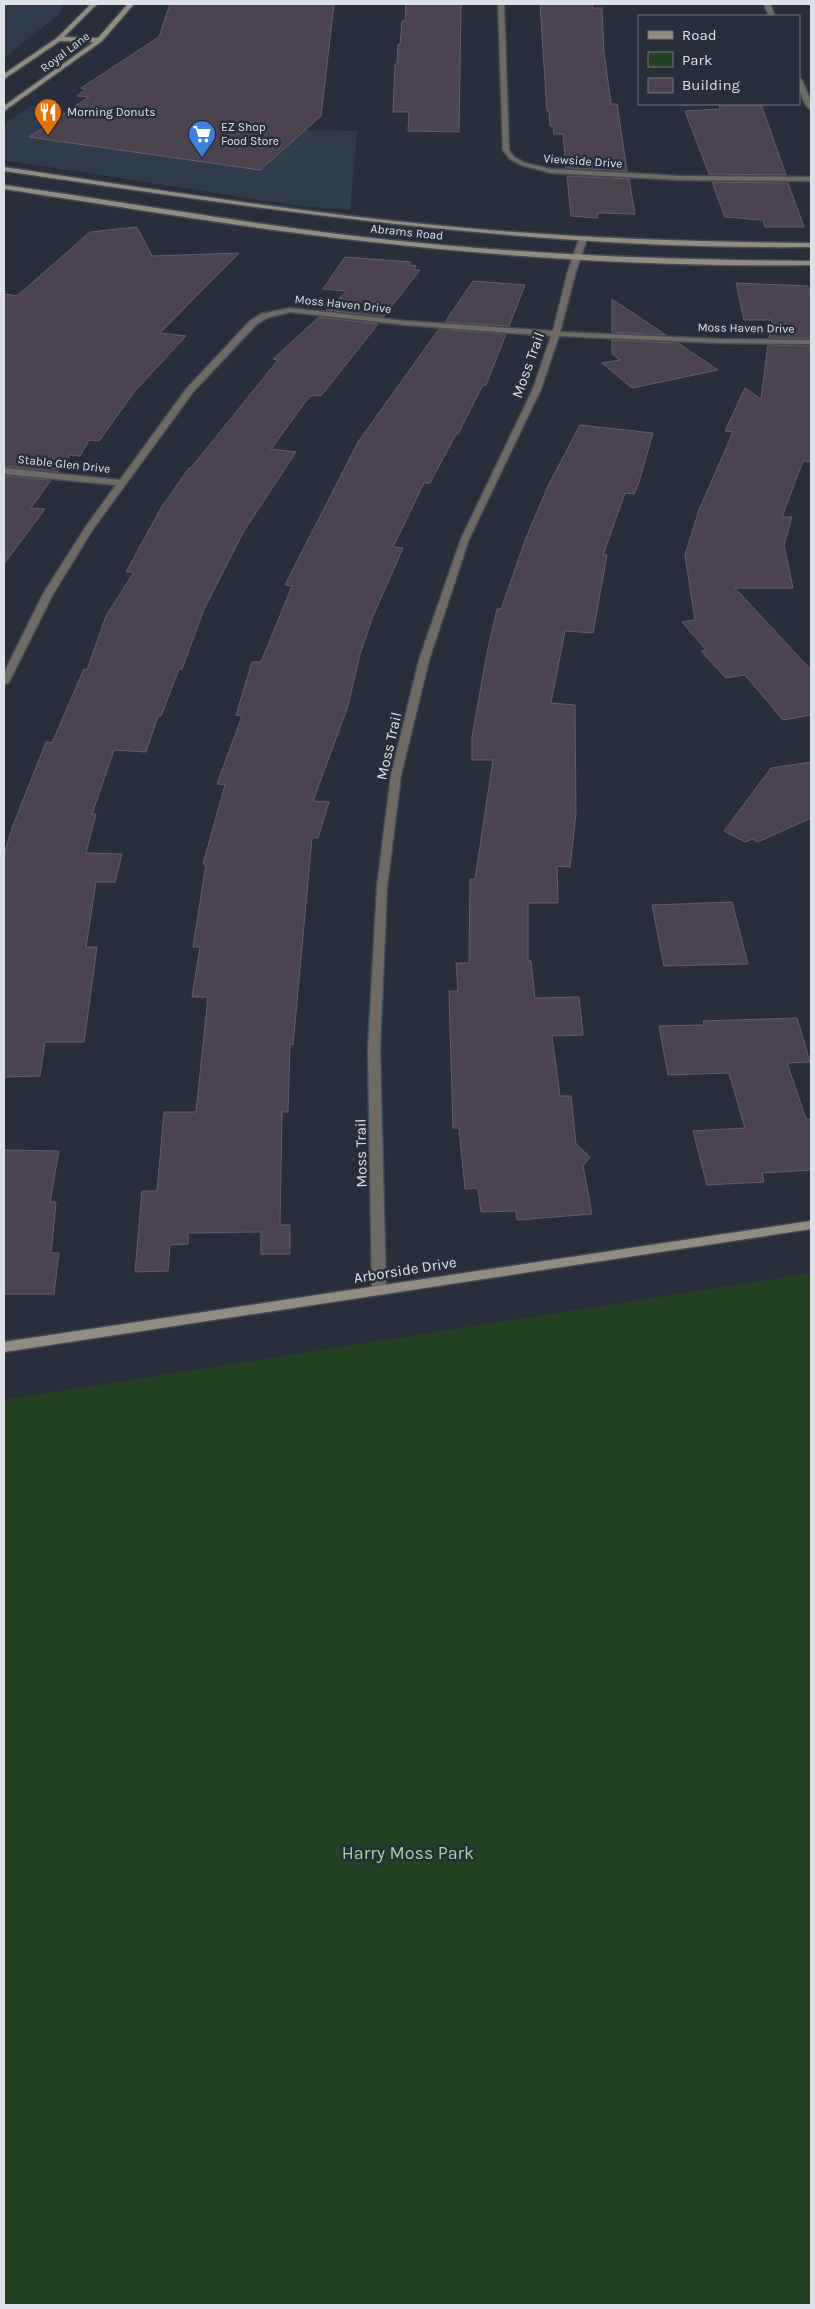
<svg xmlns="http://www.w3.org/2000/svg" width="815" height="2309" font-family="Karla,sans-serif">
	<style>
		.built { fill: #313c4b }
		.green { fill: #244123 }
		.building { fill: #4b444f; stroke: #655d69 }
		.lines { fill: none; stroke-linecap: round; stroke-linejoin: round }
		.street-casing { stroke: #454b56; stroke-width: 3 }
		.secondary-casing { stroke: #454b56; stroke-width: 3 }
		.street { fill: #6e6a65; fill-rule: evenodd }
		.secondary { fill: #928c83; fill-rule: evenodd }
		.labels { text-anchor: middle; stroke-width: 5; stroke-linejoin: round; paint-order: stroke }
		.far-street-label { font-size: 12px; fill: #dce1e7; stroke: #282f3a }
		.far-poi-label { font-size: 12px; fill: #dce1e7; stroke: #282f3a; text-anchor: start }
		.street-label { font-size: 15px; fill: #dce1e7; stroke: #282f3a }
		.near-park-label { font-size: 18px; fill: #99d697; stroke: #282f3a }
	</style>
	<rect width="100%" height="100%" fill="#282f3a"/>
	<path class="built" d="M4,4H64L59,14L4,58Z
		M30,106L274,138L284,130L357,131L350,210L300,206L4,160V124Z"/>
	<path class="green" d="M811,1273V2305H4V1400Z"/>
	<path class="building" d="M170,4H334L321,116L260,170L29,137L89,97L77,96L86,89L81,88L159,37Z
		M406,4H461L459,132L408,131L409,112H393L395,64H397L398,44L400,45L402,21H405Z
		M540,4H592L593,8H602L604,52L611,104H617L627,171L566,168L563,134H554L553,126H550L549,111H547Z
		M719,104H761L786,175L709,174L685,111L720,109Z
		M567,176L629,179L635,214L598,213L597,218L571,216Z
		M712,182L788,183L804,227H765L763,220L725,217Z
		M137,227L152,256L239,253L160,333L186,336L135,391L99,441L89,440L80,456L70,455L57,472L4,466V294L17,296L90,232Z
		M345,257L411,262L409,265L416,266L414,270H420L383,317L326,310L347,291L323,289Z
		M473,281L525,285L509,326L445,322Z
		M736,283L808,286L811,298V338H769L772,320H744Z
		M612,299L666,335L612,332Z
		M319,317L378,324L321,396L314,395L309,397L271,449L296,452L244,531L204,609L182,669H179L161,716H158L146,752L114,750L92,814H96L86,853L122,854L115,882H96L86,947H97L84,1042H45L40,1076L4,1077V855L12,828L46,742L52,743L84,669L87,670L106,616L134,572H126L161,508L189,468H191L278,360L273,359Z
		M439,329L506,334L486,385H483L458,434H456L430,483H424L393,547L403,548L373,616L360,654L348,706L313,801L329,802L318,838H312L293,1045L290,1044L288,1112H282L280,1225H290V1254H261V1232L188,1233V1244L170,1245L168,1271L135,1272L142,1191H157L164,1112H196L208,997H192L200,947H193L206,864H203L225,785L217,784L242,716L236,715L252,662H261L292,586L285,585L358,442Z
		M612,340L678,343L718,370L632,388L602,363L620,360L612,354Z
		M768,345L811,346V462L803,461L782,517H792L784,545L793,588H735L811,670V715L783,720L745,675L726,678L701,651L706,650L682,622L695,620L685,555L699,510L733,432L725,431L745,388L761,399Z
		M580,425L653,433L639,482L634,494L625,493L603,555H607L593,633L565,631L551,703L575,705L576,813L570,867L557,866L558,903H528V961H531L535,998L579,997L583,1035L552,1036L560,1096H571L576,1144L590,1157L583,1166L592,1214L517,1220L516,1211L481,1212L478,1188L465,1189L459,1128H453L449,991H458L456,963H469L470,879H475L493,760H472V737L487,653L497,609H501L526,538L548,486Z
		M4,476L51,480L31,508L45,509L4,564Z
		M811,762V818L758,842L753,839L745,842L724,831L771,768Z
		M732,902L748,964L664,966L652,905Z
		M797,1018L810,1062L787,1063L806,1119H811V1170L762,1173L764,1182L707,1185L693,1131L745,1128L729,1073L668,1075L659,1026L704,1025L703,1021Z
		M4,1150L59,1151L50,1202H56L51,1253H59L54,1294H4Z"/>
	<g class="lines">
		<g class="street-casing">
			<path id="street" d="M498,4H504L509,150L514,157L525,163L551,169L681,176L811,177V181L681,180L551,173L521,165L510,159L503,150Z
				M764,4H770L775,16H769Z
				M799,78L802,80L811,101V110C803,105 798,88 799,78Z
				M583,237L587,239L576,271L560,332L720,339L811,340V344L720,343L559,336L541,389L469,539L429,660L401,775L387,887L380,1049L386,1291L379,1295L372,1291L368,1049L377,887L391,775L419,660L461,539L533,389L551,336L406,325L290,312L267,318L257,324L193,392L93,529L53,594L9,682L4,685V673L43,594L85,528L116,485L4,474V468L120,480L187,388L251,320L261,314L290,308L406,321L553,331L568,271L579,239Z"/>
		</g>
		<g class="secondary-casing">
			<path id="secondary" d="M91,4H97L64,37L98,38L128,4H134L102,41L4,111V106L94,42L60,41L4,79V74L57,38Z
				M4,167C151,189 297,212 444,226C566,238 689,242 811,243V247C537,250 274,211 4,171Z
				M4,185C124,202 243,223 363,237C512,254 661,260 811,261V265C662,267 512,258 363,241C243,228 124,207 4,189Z
				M811,1221V1229L4,1352V1342Z"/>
		</g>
		<use href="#street" class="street"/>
		<use href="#secondary" class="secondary"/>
	</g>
	<defs>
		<g id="restaurant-pin" transform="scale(1.4375)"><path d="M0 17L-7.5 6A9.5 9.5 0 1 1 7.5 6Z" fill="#e8710a" stroke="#282f3a"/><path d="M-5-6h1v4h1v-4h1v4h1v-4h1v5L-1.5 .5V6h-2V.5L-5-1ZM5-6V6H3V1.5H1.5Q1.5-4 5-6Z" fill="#fff"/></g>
		<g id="supermarket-pin" transform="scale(1.4375)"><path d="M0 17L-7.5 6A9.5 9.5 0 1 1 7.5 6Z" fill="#3f7fe0" stroke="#282f3a"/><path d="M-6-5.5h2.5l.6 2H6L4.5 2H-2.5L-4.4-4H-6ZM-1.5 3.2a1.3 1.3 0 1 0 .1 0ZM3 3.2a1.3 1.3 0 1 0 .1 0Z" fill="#fff"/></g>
	</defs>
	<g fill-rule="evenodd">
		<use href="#restaurant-pin" x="48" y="112"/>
		<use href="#supermarket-pin" x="202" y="134"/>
	</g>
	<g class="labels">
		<g class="far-street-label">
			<text transform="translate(65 52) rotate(-37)" y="4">Royal Lane</text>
			<text transform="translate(583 161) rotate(4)" y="4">Viewside Drive</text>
			<text transform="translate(407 232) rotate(6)" y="4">Abrams Road</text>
			<text transform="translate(343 304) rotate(6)" y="4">Moss Haven Drive</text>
			<text transform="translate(746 328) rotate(1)" y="4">Moss Haven Drive</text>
			<text transform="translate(64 464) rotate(6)" y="4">Stable Glen Drive</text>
		</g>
		<g class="far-poi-label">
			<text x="67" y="116">Morning Donuts</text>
			<text x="221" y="131">EZ Shop<tspan x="221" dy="14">Food Store</tspan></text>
		</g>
		<g class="street-label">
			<text transform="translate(528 365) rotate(-70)" y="5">Moss Trail</text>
			<text transform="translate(389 746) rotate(-77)" y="5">Moss Trail</text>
			<text transform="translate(361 1153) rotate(-91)" y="5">Moss Trail</text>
			<text transform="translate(405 1270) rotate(-9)" y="5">Arborside Drive</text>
		</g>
		<g class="near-park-label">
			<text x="408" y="1859">Harry Moss Park</text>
		</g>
	</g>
	<rect width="815" height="2309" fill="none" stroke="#dce1e7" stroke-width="10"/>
	<rect x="638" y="15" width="162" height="90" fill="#282f3a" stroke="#70767f"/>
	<rect x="648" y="31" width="25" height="8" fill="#928c83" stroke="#70767f"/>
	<text x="682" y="40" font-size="15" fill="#dce1e7">Road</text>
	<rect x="648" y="52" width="25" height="15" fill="#244123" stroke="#70767f"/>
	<text x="682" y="65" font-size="15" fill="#dce1e7">Park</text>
	<rect x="648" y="78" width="25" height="15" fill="#4b444f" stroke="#70767f"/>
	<text x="682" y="90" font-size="15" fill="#dce1e7">Building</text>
</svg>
